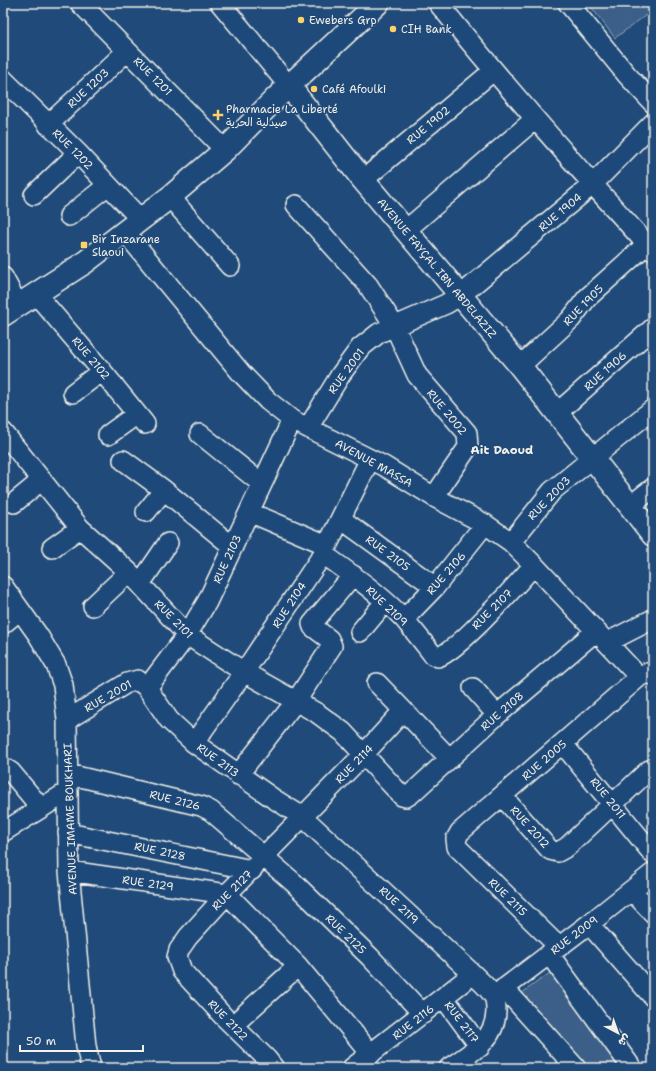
<svg xmlns="http://www.w3.org/2000/svg" width="656" height="1071" font-family="'Shantell Sans','Playpen Sans Arabic',sans-serif">
	<style>
		.green { fill: #3a5f88; stroke: #97a8b8 }
		.lines { fill: none; stroke-linecap: round; stroke-linejoin: round }
		.minor-casing { stroke: #f4f1e8; stroke-width: 22 }
		.tertiary-casing { stroke: #f4f1e8; stroke-width: 25 }
		.minor { stroke: #1f4a7a; stroke-width: 19 }
		.tertiary { stroke: #1f4a7a; stroke-width: 22 }
		.poi-dot { fill: #ffd166; stroke: #1f4a7a; stroke-width: 1.5 }
		.labels { text-anchor: middle; stroke-width: 3.5; stroke-linejoin: round; paint-order: stroke }
		.poi-label { font-size: 11px; fill: #f4f1e8; stroke: #1f4a7a; text-anchor: start }
		.street-label { font-size: 11px; fill: #f4f1e8; stroke: #1f4a7a }
		.neighbourhood-label { font-size: 12px; font-weight: bold; fill: #f4f1e8; stroke: #1f4a7a }
	</style>
	<rect width="100%" height="100%" fill="#1f4a7a"/>
	<filter id="ink" filterUnits="userSpaceOnUse"><feTurbulence type="fractalNoise" baseFrequency=".025" numOctaves="2"/><feDisplacementMap in="SourceGraphic" scale="8" xChannelSelector="R" yChannelSelector="G"/><feConvolveMatrix kernelMatrix="1 2 1 2 8 2 1 2 1" color-interpolation-filters="sRGB"/></filter>
	<g filter="url(#ink)">
		<path class="green" d="M588,3H653V10L615,38Z
			M554,970L624,1068H589L522,993Z"/>
		<g class="lines">
			<g class="minor-casing">
				<path id="minor" d="M80,3L225,150
					M220,3L289,86
					M438,3C507,88 579,170 653,251
					M568,3L627,75L653,103
					M3,79L78,153L141,220
					M48,125L127,51
					M363,180L493,71
					M34,195L78,153
					M170,197L230,266
					M296,205L368,285L394,325L417,375L467,433L468,447L434,497
					M69,216L108,185
					M406,230L535,119
					M125,232L241,373L268,401L292,420L384,466L434,497L485,524L511,542L534,565L639,677
					M3,277L18,305
					M36,294L102,371L145,424
					M520,366L571,319L587,298L647,244
					M73,393L102,371
					M557,413L653,328
					M308,428L341,374L360,348L379,333L446,304L461,295L592,185L653,123
					M3,432L80,528L129,572L187,635L244,672L317,713L343,732L402,796L406,797L411,794L497,715L596,631
					M200,434L262,484
					M108,435L137,414
					M123,460L164,490L233,547
					M14,503L42,480
					M630,506L653,488
					M146,512L164,490
					M249,512L327,545
					M341,519L435,587
					M511,542L552,491L653,409
					M52,548L80,528
					M323,554C351,574 380,594 404,619C414,631 424,643 433,655L438,657C458,651 517,584 534,565
					M140,584L168,543
					M3,586L38,635L56,665L63,685L67,720L69,871L86,1046L91,1068
					M93,606L129,572
					M404,619L435,587L485,524
					M3,624L20,610
					M360,632L385,602
					M608,642L653,619
					M377,683L450,759
					M147,688L187,635L207,602L292,420
					M473,688L497,715
					M67,720L127,683L138,680L147,688L169,720L194,743L274,799L303,817L473,974C480,981 489,988 494,997C496,1001 496,1006 496,1012C495,1041 470,1053 449,1068
					M194,743L244,672L323,554L370,459
					M563,744L653,854
					M3,767L11,772L41,808
					M68,774L201,806L211,811L293,882L370,957L423,1014
					M238,775L296,701L332,646L329,639L313,627L312,624L353,575
					M502,796L550,850L558,852L567,847L649,770
					M3,832L67,792
					M68,833L252,870
					M69,871L227,894L298,966L371,1054
					M632,891L653,913
					M589,924L653,997
					M559,947L457,847L456,839L460,832L639,677L646,673L653,675
					M549,954L632,1068
					M504,988L576,1068
					M494,996L589,924L653,873
					M444,998L480,1047
					M233,1025L298,966
					M274,1068L267,1059L224,1017L182,971L177,957L179,950L188,937L227,894L364,754L403,711
					M352,1068L473,974"/>
			</g>
			<g class="tertiary-casing">
				<path id="tertiary" d="M289,86L363,180L520,366L653,535
					M3,315L84,263L170,197L225,150L276,98L378,3"/>
			</g>
			<use href="#minor" class="minor"/>
			<use href="#tertiary" class="tertiary"/>
		</g>
	</g>
	<g class="poi-dot">
		<circle cx="301" cy="20" r="4"/>
		<circle cx="393" cy="29" r="4"/>
		<circle cx="314" cy="89" r="4"/>
		<path d="M216 109h4v4h4v4h-4v4h-4v-4h-4v-4h4z"/>
		<rect x="80" y="241" width="8" height="8" rx="2"/>
	</g>
	<g class="labels">
		<g class="poi-label">
			<text x="309" y="24">Ewebers Grp</text>
			<text x="401" y="33">CIH Bank</text>
			<text x="322" y="93">Café Afoulki</text>
			<text x="226" y="113">Pharmacie La Liberté<tspan x="226" dy="13">صيدلية الحرية</tspan></text>
			<text x="92" y="243">Bir Inzarane<tspan x="92" dy="13">Slaoui</tspan></text>
		</g>
		<g class="street-label">
			<text transform="translate(153 76) rotate(45)" y="4">RUE 1201</text>
			<text transform="translate(88 88) rotate(-43)" y="4">RUE 1203</text>
			<text transform="translate(428 125) rotate(-40)" y="4">RUE 1902</text>
			<text transform="translate(73 149) rotate(45)" y="4">RUE 1202</text>
			<text transform="translate(560 212) rotate(-40)" y="4">RUE 1904</text>
			<text transform="translate(437 268) rotate(50)" y="4">AVENUE FAYÇAL IBN ABDELAZIZ</text>
			<text transform="translate(583 305) rotate(-46)" y="4">RUE 1905</text>
			<text transform="translate(91 358) rotate(50)" y="4">RUE 2102</text>
			<text transform="translate(346 371) rotate(-54)" y="4">RUE 2001</text>
			<text transform="translate(605 371) rotate(-42)" y="4">RUE 1906</text>
			<text transform="translate(447 412) rotate(50)" y="4">RUE 2002</text>
			<text transform="translate(374 463) rotate(29)" y="4">AVENUE MASSA</text>
			<text transform="translate(549 498) rotate(-46)" y="4">RUE 2003</text>
			<text transform="translate(388 553) rotate(36)" y="4">RUE 2105</text>
			<text transform="translate(227 559) rotate(-65)" y="4">RUE 2103</text>
			<text transform="translate(446 573) rotate(-49)" y="4">RUE 2106</text>
			<text transform="translate(289 605) rotate(-57)" y="4">RUE 2104</text>
			<text transform="translate(387 606) rotate(43)" y="4">RUE 2109</text>
			<text transform="translate(492 609) rotate(-45)" y="4">RUE 2107</text>
			<text transform="translate(174 619) rotate(45)" y="4">RUE 2101</text>
			<text transform="translate(108 696) rotate(-30)" y="4">RUE 2001</text>
			<text transform="translate(502 711) rotate(-41)" y="4">RUE 2108</text>
			<text transform="translate(218 760) rotate(36)" y="4">RUE 2113</text>
			<text transform="translate(544 760) rotate(-41)" y="4">RUE 2005</text>
			<text transform="translate(354 764) rotate(-46)" y="4">RUE 2114</text>
			<text transform="translate(608 798) rotate(51)" y="4">RUE 2011</text>
			<text transform="translate(175 800) rotate(14)" y="4">RUE 2126</text>
			<text transform="translate(70 819) rotate(-92)" y="4">AVENUE IMAME BOUKHARI</text>
			<text transform="translate(530 827) rotate(48)" y="4">RUE 2012</text>
			<text transform="translate(160 851) rotate(12)" y="4">RUE 2128</text>
			<text transform="translate(148 883) rotate(8)" y="4">RUE 2129</text>
			<text transform="translate(232 890) rotate(-45)" y="4">RUE 2127</text>
			<text transform="translate(508 897) rotate(44)" y="4">RUE 2115</text>
			<text transform="translate(399 905) rotate(43)" y="4">RUE 2119</text>
			<text transform="translate(346 934) rotate(44)" y="4">RUE 2125</text>
			<text transform="translate(574 935) rotate(-37)" y="4">RUE 2009</text>
			<text transform="translate(228 1020) rotate(46)" y="4">RUE 2122</text>
			<text transform="translate(413 1022) rotate(-38)" y="4">RUE 2116</text>
			<text transform="translate(462 1022) rotate(53)" y="4">RUE 2117</text>
		</g>
		<g class="neighbourhood-label">
			<text x="502" y="454">Ait Daoud</text>
		</g>
	</g>
	<rect width="656" height="1071" fill="none" stroke="#1f4a7a" stroke-width="16"/>
	<rect x="8" y="8" width="640" height="1055" fill="none" stroke="#f4f1e8" stroke-width="1.5" filter="url(#ink)"/>
	<g transform="translate(618 1033) rotate(139)" stroke="#1f4a7a" stroke-width="3" paint-order="stroke">
	<path d="M0-3L7 15L0 10L-7 15Z" fill="#f4f1e8"/>
	<text y="-6" font-size="11" font-weight="bold" text-anchor="middle" fill="#f4f1e8">ش</text>
	</g>
	<path d="M20 1045v6h123v-6" fill="none" stroke="#f4f1e8" stroke-width="2"/>
	<text x="26" y="1045" font-size="12" fill="#f4f1e8" stroke="#1f4a7a" stroke-width="3" paint-order="stroke">50 m</text>
</svg>
